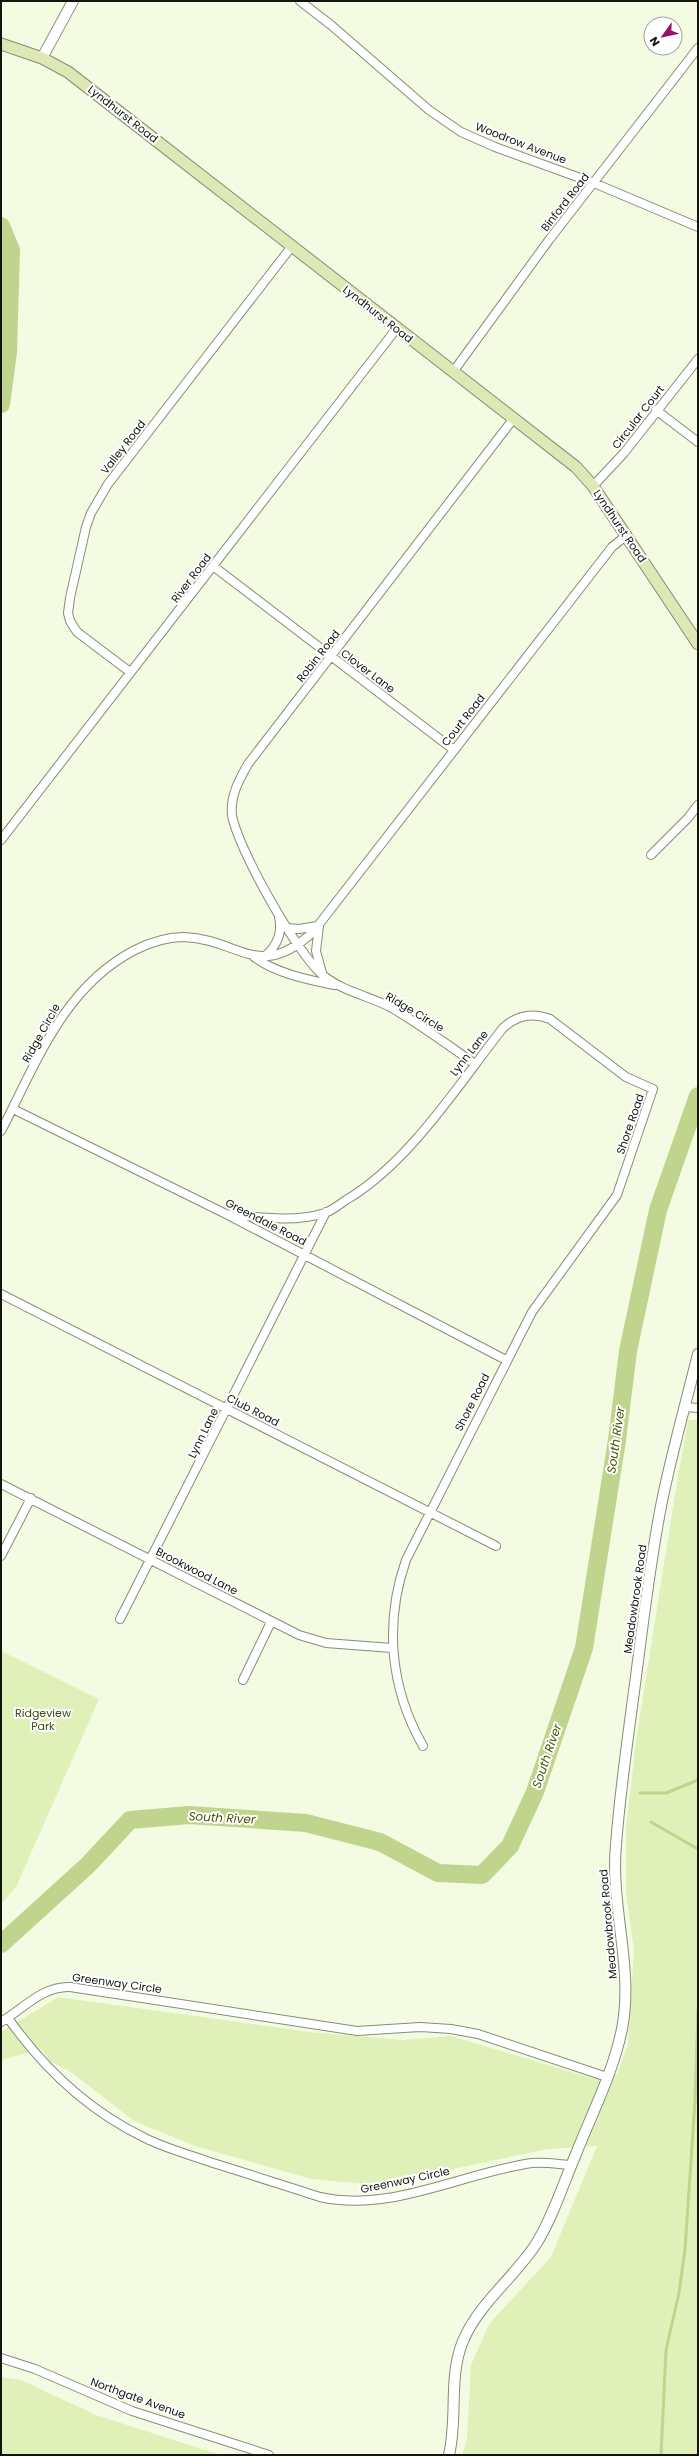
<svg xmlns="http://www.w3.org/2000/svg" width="699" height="2456" font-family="Poppins,sans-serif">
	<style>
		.green { fill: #dff1b8 }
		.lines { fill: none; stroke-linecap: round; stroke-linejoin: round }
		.stream { stroke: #bfd48d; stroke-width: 3 }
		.river { stroke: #bfd48d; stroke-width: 18 }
		.minor-casing { stroke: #868d77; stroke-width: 10 }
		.tertiary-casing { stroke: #868d77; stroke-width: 12 }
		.secondary-casing { stroke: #868d77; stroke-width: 13 }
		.minor { stroke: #fff; stroke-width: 8 }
		.tertiary { stroke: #fff; stroke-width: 10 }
		.secondary { stroke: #dee8b4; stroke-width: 11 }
		.labels { text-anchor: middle; stroke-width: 4; stroke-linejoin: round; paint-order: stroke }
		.street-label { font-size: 11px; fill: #13150d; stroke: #fff }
		.park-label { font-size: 11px; fill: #3c4815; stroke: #fff }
		.water-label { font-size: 12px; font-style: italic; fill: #455604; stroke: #fff }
	</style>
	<rect width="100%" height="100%" fill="#f3fbe2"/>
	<path class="green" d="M688,1420H698V2455H462L467,2440L471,2365L489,2324L551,2257L597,2146L548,2149L376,2185L311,2179L195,2146L134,2121L71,2072L51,2062L41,2049L1,2060V2032L58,1997L309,2032L404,2040L451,2036L592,2078L617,2075L628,2044L634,1950L626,1893V1829L636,1741L674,1501Z
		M1,1651L99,1699L16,1887L1,1904Z
		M1,2377L21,2380L96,2415L220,2455H1Z"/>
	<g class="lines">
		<path class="stream" d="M640,1793H666L698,1780
			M651,1822L698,1849
			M661,2455L666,2350L679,2293L685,2249L695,2102L698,2010"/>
		<path class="river" d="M1,226L11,250L8,352L1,404
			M1,1944L88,1865L130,1820L189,1815L306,1823L380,1842L438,1873L482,1875L510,1846L535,1792L584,1648L617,1440L628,1351L658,1210L698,1096"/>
		<g class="minor-casing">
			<path id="minor" d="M300,1L331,25L429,110L461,132L495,147L594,183L698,227
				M453,372L549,240L698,48
				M656,410L698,442
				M593,486L624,453L698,359
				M213,566L454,750
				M130,672L77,632L70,621L68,613L70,598L86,527L91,513L108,484L292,246
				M1,840L397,328
				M651,855L688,818L698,805
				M319,926L316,951L322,973
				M287,928L299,929L318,926
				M253,956C274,973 309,980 334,985
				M264,957C276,947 283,934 279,917
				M475,1064C448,1045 421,1025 392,1008C370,996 344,992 324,976C298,956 237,847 232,815C230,796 239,780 248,764L514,418
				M13,1109L226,1214L506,1360
				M1,1131C36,1064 63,987 135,950C151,942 166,937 184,937C239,939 259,982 313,932L612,547L627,535
				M226,1214C257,1217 294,1223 325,1213C333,1210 340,1204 346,1200C409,1163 458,1085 503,1028C517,1015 532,1012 550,1019L626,1077L653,1089L617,1195L532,1312L406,1560C384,1623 390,1688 423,1746
				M1,1294L496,1546
				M685,1407L698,1408
				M1,1484L299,1635L326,1643L392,1648
				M1,1556L31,1498
				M120,1619L326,1212
				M243,1680L271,1622
				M8,2018C44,2069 89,2111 145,2138C167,2149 191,2155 213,2163C249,2174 285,2186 320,2197C391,2213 462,2173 532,2163C544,2162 558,2164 571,2165
				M1,2022C23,2009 42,1986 70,1987L357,2031L420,2027L451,2029L478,2034L607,2077
				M1,2358L35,2369L132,2411L269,2455"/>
		</g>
		<g class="tertiary-casing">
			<path id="tertiary" d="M42,58L73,1
				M449,2455C458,2417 448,2377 463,2341C479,2303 514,2278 536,2244C553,2217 563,2184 576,2154C592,2113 613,2073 622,2029C634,1968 610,1906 616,1845C620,1791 628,1737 635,1684C643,1623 650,1561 662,1501C672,1452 686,1403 698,1354"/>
		</g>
		<g class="secondary-casing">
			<path id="secondary" d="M1,44L42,58L68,72L576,467L593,486L698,644"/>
		</g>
		<use href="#minor" class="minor"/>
		<use href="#tertiary" class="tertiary"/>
		<use href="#secondary" class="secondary"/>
	</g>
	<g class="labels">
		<g class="street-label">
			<text transform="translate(123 114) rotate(38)" y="4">Lyndhurst Road</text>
			<text transform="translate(521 143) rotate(21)" y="4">Woodrow Avenue</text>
			<text transform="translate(565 202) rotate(-52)" y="4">Binford Road</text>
			<text transform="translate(378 314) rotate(38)" y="4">Lyndhurst Road</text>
			<text transform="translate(638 417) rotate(-52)" y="4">Circular Court</text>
			<text transform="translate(123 447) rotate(-52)" y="4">Valley Road</text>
			<text transform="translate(620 526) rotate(56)" y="4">Lyndhurst Road</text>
			<text transform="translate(191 578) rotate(-53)" y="4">River Road</text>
			<text transform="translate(318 656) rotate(-52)" y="4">Robin Road</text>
			<text transform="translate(368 671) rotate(37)" y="4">Clover Lane</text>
			<text transform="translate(463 720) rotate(-52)" y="4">Court Road</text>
			<text transform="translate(415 1012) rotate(31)" y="4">Ridge Circle</text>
			<text transform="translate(41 1033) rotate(-61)" y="4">Ridge Circle</text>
			<text transform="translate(469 1053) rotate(-52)" y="4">Lynn Lane</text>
			<text transform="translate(630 1124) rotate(-71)" y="4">Shore Road</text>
			<text transform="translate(266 1222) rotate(27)" y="4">Greendale Road</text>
			<text transform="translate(472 1402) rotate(-63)" y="4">Shore Road</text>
			<text transform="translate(253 1410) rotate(27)" y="4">Club Road</text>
			<text transform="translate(203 1433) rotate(-64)" y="4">Lynn Lane</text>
			<text transform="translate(197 1571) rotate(27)" y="4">Brookwood Lane</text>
			<text transform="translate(635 1599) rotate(-82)" y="4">Meadowbrook Road</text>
			<text transform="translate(608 1924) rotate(-95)" y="4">Meadowbrook Road</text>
			<text transform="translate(117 1983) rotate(8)" y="4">Greenway Circle</text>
			<text transform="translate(405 2180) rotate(-12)" y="4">Greenway Circle</text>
			<text transform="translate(138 2398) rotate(20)" y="4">Northgate Avenue</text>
		</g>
		<g class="park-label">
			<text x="43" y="1717">Ridgeview<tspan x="43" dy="13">Park</tspan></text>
		</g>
		<g class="water-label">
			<text transform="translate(616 1440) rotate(-82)" y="4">South River</text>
			<text transform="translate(547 1756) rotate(-71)" y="4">South River</text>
			<text transform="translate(222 1818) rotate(3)" y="4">South River</text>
		</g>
	</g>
	<rect width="699" height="2456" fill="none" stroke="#13150d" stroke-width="4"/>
	<g transform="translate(663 36) rotate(237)"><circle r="19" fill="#ffffff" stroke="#a1a19e"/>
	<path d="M0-3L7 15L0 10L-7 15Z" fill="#971268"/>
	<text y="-6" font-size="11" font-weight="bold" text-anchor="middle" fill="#13150d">N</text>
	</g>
</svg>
